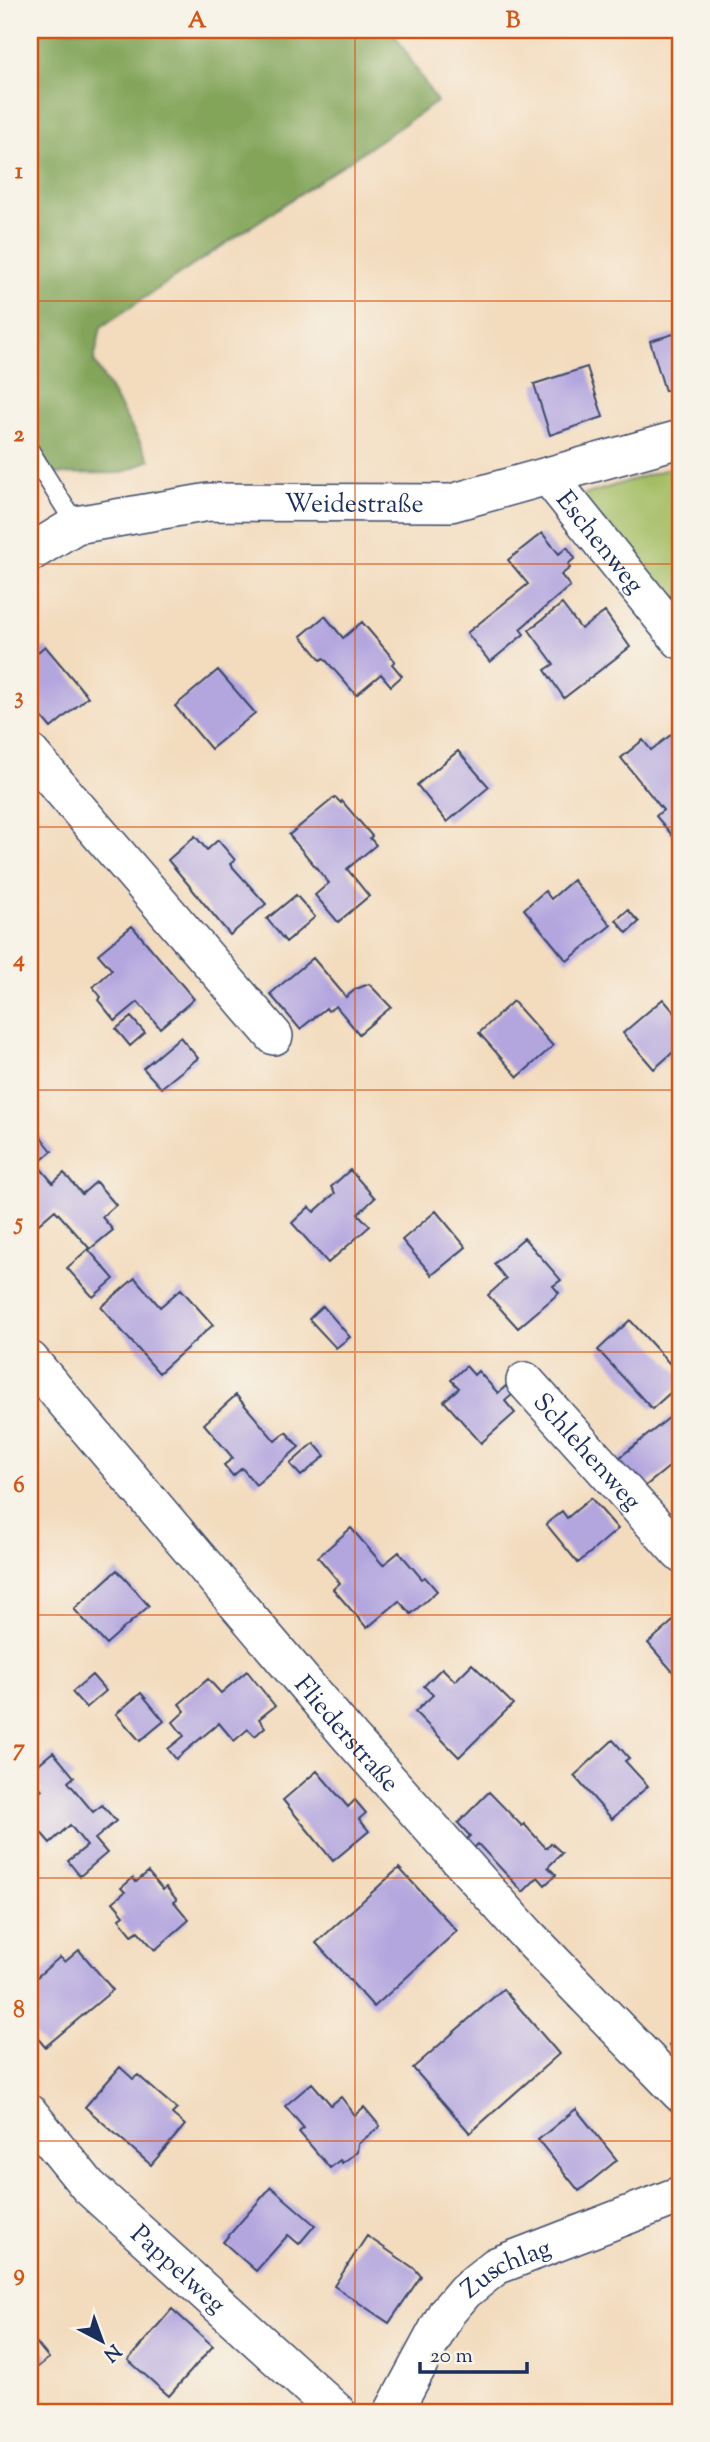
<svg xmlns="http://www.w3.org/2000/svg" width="710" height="2442" font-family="'Sorts Mill Goudy',serif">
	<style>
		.green { fill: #a4be65; stroke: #607662; stroke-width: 2 }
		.forest { fill: #83a55a; stroke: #4f6a5c; stroke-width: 2 }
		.building { fill: #b3a6df }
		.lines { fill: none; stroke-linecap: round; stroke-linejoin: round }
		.lane-casing { stroke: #3b496c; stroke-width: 21 }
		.street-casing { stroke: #3b496c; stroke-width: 40 }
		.lane { stroke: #fff; stroke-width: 18 }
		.street { stroke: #fff; stroke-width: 37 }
		.grid { fill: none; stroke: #d45514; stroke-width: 2; stroke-opacity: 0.55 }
		.labels { text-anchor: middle; stroke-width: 6; stroke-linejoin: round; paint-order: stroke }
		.street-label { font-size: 26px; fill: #1b2f5e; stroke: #f7f3e8 }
		.neatline { fill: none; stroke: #d45514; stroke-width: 2.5 }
		.grid-label { font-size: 23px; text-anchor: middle; font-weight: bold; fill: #d45514 }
	</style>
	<rect width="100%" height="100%" fill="#f7f3e8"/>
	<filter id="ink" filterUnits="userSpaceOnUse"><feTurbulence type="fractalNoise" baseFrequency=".0143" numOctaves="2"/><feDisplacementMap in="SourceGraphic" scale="14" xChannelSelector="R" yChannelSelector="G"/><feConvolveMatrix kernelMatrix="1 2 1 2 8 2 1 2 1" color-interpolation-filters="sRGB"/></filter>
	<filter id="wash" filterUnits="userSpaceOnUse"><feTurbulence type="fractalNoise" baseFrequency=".00686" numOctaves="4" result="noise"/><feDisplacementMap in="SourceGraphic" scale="28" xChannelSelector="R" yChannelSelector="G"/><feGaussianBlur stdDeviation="1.57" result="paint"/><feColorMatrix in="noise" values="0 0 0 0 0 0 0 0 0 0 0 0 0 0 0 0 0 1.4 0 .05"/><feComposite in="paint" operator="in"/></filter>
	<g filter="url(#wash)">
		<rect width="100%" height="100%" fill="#f3dbbd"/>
		<path class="green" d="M680,465V618L581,496Z"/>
		<path class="forest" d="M30,30H392L437,102L101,327L94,361L150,460L122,473L30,474Z"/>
		<g id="blocks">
			<path class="building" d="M680,332V386L665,391L650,341Z
				M587,367L603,417L550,435L534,384Z
				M542,533L559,554L567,547L575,558L568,564L570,568L561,575L570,586L520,629L524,634L490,662L467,633L528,584L508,560Z
				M562,604L581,629L605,612L630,647L564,698L545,670L554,664L529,630Z
				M325,616L343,638L362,622L395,661L392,664L402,676L391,686L381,674L356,695L324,658L321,660L301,636Z
				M45,646L88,697L51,728L30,703V659Z
				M218,670L255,713L211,749L175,706Z
				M680,728V836L676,840L656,816L663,810L621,758L643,740L651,750Z
				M458,751L489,787L447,822L417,785Z
				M335,797L341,803L342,801L372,836L370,838L376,845L347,869L369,896L338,922L315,895L329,883L289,835Z
				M195,836L207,850L218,840L235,860L230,864L266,904L230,935L168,860Z
				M573,880L611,925L567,961L524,909L545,891L551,899Z
				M296,895L315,917L286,942L267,919Z
				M628,910L639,922L627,933L616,920Z
				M132,926L194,999L160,1028L138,1002L115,1021L98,1000L101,997L93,987L112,970L98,954Z
				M313,958L346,997L356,989L369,984L391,1007L359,1034L336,1006L328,1011L326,1008L300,1029L270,994Z
				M663,999L680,1019V1046L654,1069L623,1033Z
				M513,1001L553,1046L518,1077L479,1033Z
				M131,1017L145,1033L130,1046L116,1029Z
				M180,1037L198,1058L161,1088L143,1068Z
				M30,1123L52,1151L37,1164L53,1183L64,1173L82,1194L96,1182L116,1205L102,1217L113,1230L90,1249L55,1210L33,1229L30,1225Z
				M350,1170L375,1198L358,1214L370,1226L328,1263L292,1223L309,1207L314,1212L335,1193L331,1187Z
				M436,1211L466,1247L432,1275L402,1240Z
				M524,1238L561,1280L553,1286L559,1293L518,1328L488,1295L506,1279L494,1264Z
				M88,1249L114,1279L93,1297L67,1268Z
				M135,1278L160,1307L181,1289L213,1325L159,1373L101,1307Z
				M323,1306L350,1337L336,1348L309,1319Z
				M630,1320L680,1375V1384L652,1409L598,1350Z
				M466,1366L474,1375L478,1371L498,1393L506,1386L513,1394L505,1401L515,1413L481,1443L444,1401L459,1388L451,1380Z
				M236,1395L275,1441L286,1432L299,1447L256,1485L242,1468L233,1476L224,1465L233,1458L204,1424Z
				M680,1409V1458L638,1492L614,1462Z
				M314,1443L325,1456L301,1476L290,1464Z
				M591,1498L618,1529L578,1563L546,1524L562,1511L567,1518Z
				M351,1528L383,1565L399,1552L422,1579L425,1577L437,1591L411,1614L399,1601L367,1628L333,1589L340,1583L318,1557Z
				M117,1570L149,1606L106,1644L74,1609Z
				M680,1615V1680L648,1643Z
				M472,1664L513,1704L459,1757L415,1712L433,1695L424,1686L442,1668L455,1681Z
				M247,1671L275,1706L259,1719L265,1727L255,1736L248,1729L234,1741L219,1723L176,1759L168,1749L184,1736L173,1722L185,1711L179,1704L208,1679L221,1693Z
				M92,1675L106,1691L86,1708L72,1692Z
				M141,1693L164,1721L140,1741L116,1714Z
				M613,1740L629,1758L625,1761L648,1786L612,1819L574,1776Z
				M53,1752L74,1777L68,1782L93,1812L102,1805L116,1821L95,1839L107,1853L80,1876L68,1861L87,1846L70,1825L50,1843L37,1828L31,1833L30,1832V1800L42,1790L30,1776V1771Z
				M317,1771L348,1807L355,1800L366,1813L359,1819L369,1831L333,1861L283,1800Z
				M489,1792L522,1826L524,1824L546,1848L551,1843L562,1853L548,1867L556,1875L545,1885L538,1877L523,1892L478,1844L473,1849L465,1841L470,1836L458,1823Z
				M399,1868L457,1931L374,2007L316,1943Z
				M148,1872L163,1890L166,1887L177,1900L174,1902L189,1920L155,1950L138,1931L132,1935L119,1919L124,1915L113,1902L125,1892L121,1888L133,1878L136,1882Z
				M79,1950L113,1990L45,2047L30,2029V1983L60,1957L65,1962Z
				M503,1989L559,2054L470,2133L413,2068Z
				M680,2036V2058L669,2045Z
				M120,2067L133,2079L138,2075L157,2092L177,2109L172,2114L185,2125L151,2165L85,2107Z
				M312,2083L331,2105L341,2097L355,2115L364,2107L380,2126L358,2144L357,2152L342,2163L340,2160L330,2168L299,2132L304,2128L285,2106Z
				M576,2109L617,2160L579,2191L538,2140Z
				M271,2187L315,2225L299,2244L288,2235L256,2271L223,2242Z
				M367,2236L415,2269L421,2276L389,2323L334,2286Z
				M172,2309L213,2346L169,2396L128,2360Z
				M30,2335L49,2358L30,2373Z"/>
		</g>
	</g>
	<g filter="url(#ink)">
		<use href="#blocks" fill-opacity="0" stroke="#3b496c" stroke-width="2"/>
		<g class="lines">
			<g class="lane-casing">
				<path id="lane" d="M30,451L76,525"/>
			</g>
			<g class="street-casing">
				<g id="street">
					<path id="s1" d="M548,476L680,640"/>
					<path id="s2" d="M30,553L76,525L209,502L451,503L680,439"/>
					<path d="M30,753L274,1036"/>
					<path id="s3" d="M30,1360L350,1737L527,1935L680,2093"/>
					<path id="s4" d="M525,1381L680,1553"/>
					<path id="s5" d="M30,2114L88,2186L337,2412"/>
					<path id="s6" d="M393,2412L447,2312L465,2291L496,2266L680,2195"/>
				</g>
			</g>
			<use href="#lane" class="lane"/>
			<use href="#street" class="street"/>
		</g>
	</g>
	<path class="grid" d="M355,30V2412M30,301H680M30,564H680M30,827H680M30,1090H680M30,1352H680M30,1615H680M30,1878H680M30,2141H680"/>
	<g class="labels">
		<g class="street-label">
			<text dy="9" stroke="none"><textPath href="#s2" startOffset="334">Weidestraße</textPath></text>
			<text dy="9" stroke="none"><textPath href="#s1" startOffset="84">Eschenweg</textPath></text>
			<text dy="9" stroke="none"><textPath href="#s4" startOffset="94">Schlehenweg</textPath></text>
			<text dy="9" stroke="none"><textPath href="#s3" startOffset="490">Fliederstraße</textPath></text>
			<text dy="9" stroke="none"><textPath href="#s5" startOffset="215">Pappelweg</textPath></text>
			<text dy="9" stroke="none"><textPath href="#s6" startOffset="189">Zuschlag</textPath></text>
		</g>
	</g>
	<rect width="710" height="2442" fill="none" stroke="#f7f3e8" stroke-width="77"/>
	<g transform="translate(102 2341) rotate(139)" stroke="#f7f3e8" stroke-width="5" paint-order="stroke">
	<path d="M0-5L12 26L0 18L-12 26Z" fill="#1b2f5e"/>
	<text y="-10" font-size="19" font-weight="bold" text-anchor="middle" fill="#1b2f5e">N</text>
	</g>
	<path d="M420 2362v10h107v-10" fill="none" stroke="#1b2f5e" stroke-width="3.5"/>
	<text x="430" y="2362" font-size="21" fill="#1b2f5e" stroke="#f7f3e8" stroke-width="5" paint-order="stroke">20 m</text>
	<rect x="38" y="38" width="634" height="2366" class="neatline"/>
	<g class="grid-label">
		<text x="197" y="27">A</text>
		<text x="513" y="27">B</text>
		<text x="19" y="178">1</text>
		<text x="19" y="441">2</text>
		<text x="19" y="703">3</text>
		<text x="19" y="966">4</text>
		<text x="19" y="1229">5</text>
		<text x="19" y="1492">6</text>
		<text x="19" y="1755">7</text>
		<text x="19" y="2017">8</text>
		<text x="19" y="2280">9</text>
	</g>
</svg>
